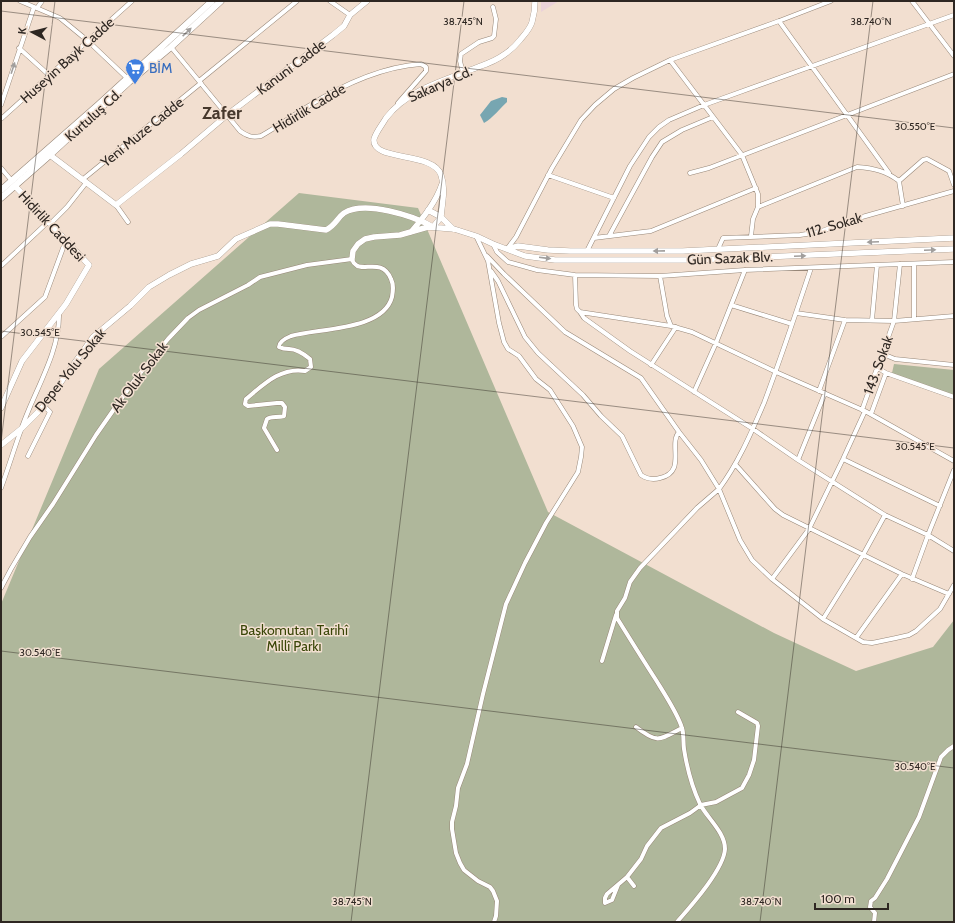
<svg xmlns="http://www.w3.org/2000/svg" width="955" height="923" font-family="Cabin,sans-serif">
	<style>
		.education { fill: #ebd2d9 }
		.green { fill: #afb79b }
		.water { fill: #77a6b1 }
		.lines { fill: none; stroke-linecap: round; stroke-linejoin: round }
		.street-casing { stroke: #978778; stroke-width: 5 }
		.secondary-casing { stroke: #978778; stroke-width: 6 }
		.primary-casing { stroke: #978778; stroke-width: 7 }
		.street { stroke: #fff; stroke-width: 4 }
		.secondary { stroke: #fff; stroke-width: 5.5 }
		.primary { stroke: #fff; stroke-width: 6 }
		.oneway { fill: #a19e9c }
		.ticks { fill: none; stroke: #2e2722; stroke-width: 1; stroke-opacity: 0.45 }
		.labels { text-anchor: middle; stroke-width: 3; stroke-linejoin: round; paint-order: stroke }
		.street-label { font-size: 14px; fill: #2e2722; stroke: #f2dfd0 }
		.shop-label { font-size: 14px; fill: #366cbe; stroke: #f2dfd0; text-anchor: start }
		.park-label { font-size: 14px; fill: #394507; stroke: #f2dfd0 }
		.district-label { font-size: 18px; font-weight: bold; fill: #47382c; stroke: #f2dfd0 }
		.ticks-label { font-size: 10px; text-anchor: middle; fill: #2e2722; stroke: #f2dfd0; stroke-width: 3; stroke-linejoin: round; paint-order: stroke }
	</style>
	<rect width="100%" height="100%" fill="#f2dfd0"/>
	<path class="education" d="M541,1H559L541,12Z"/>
	<path class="green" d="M299,193L418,208L548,512L774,633L856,671L933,647L954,620V922H1V604L99,369Z
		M894,364L954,370V395L892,373Z"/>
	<path class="water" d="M502,97L507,98V102C499,109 494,117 484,123L480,115L491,101Z"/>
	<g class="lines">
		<g class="street-casing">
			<path id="street" d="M20,1L60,18L88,41L127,78
				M330,1L350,15
				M912,1L954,56
				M37,8L42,1
				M779,21L889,173
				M171,47L240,131C247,136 252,138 261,136C277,127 292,116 307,107C342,85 380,67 421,64L426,67V71L398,103
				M19,48L50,76
				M670,60L742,155L758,194V207
				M463,73L460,61L461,54L479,42L492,38L494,36L496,19L493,7
				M199,81L297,1
				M1,105L34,7
				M1,119L132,1
				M1,168L12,181
				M690,173L709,168L954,74
				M548,175L614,198
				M82,180L201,83
				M899,181L923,160L927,159L949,171L954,185
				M116,205L128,222
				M51,223L67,207L86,183
				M476,236L488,261L499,323L504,342L508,349L519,356L536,379L550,390L573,426L582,447L581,457L578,472L546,523L525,563L506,604L483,694L467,764L458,788L456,806L452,822V829L456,853L460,863L464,870L478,881L490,887L493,891L497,901L496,916L494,922
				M609,236L652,157L662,142L682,130L713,117
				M751,236L753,219L758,207L857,167C873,168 886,171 899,181L903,206
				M594,238L651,231L756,188
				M493,244L497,252L508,262L537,270L575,275L660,276L745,270L954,262
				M507,249L516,237L552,168L581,120L595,105L614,89L633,78L670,60L779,21L831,1
				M718,249L723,238L800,235L819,232L855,219L954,191
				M587,251L630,166L649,137L659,127L669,120L704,105L954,15
				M487,256L504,274L565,332L641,378L679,432C668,444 687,472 660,478C653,480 647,479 641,475L622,436L601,416L583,395L538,353L525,337L498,281L491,271
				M914,264V319
				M1,266L49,221
				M811,268C796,313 781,358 764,403C751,433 739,462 719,489L740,540L752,560L772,579L823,619L863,642L872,643L896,638L909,635L916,631L940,609L954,585
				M575,275L576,305L577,309L580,312L671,326L692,332L776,372L865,411L954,461
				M660,276L667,316L671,326
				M731,305L792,324
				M580,312L584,318L630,351L753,429L798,460L885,515L928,535L954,551
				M796,313L845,320L894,321L954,316
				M872,320L877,265
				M1,337L45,297L66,240
				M883,354L895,359L954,365
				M651,365L676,327
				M878,368L886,373L954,397
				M819,391L845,320
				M694,392L716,343L745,270
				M862,410L894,321L900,264
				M871,414L886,373
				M28,456L50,412L44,406
				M843,459L940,506
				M798,460L825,393
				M735,464L775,509L783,515L902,574L949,594
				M1,488C8,469 14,449 21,430C33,393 60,353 59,314
				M772,579L809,529L843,459L865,411
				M912,579L928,535L954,470
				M1,588L11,569L30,537L53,504L96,435L133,382L168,339L188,318L199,310L248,285L260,277L307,265L352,259C353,261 353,263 355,264C362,273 382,257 391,279C394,285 393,291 392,297C383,331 318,328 291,336C286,338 279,341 279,347C283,349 285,349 289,349C297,349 304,354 310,359L311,367L305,371C281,367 264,384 246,399L245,404L248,406L277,403H282L285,407L284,416C278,418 271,416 267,419L264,428L277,450
				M823,619L863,555L885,515
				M856,638L902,574
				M602,661L616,615
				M636,727C658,744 659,740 682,728
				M627,877L634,886
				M618,885L612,900L605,903V898L607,894L627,877L641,859L647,846L661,828L690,813L701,805L716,802L742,788L749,775L754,760L758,726L757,723L738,712
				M677,922C691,906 724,869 725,849C725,832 707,818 700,804C692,787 687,768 684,749C683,742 684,734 682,728C678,714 664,693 656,680C643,660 630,639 617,618V611L625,598L630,582L640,568L697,508L719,489L701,460L679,432
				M874,922L875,913L870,907L871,901L875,898L887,879L919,817L941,757L948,750L954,746"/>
		</g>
		<g class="secondary-casing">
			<path id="secondary" d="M50,155L116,205L181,154L227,115L333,35L344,26L350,15L367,1
				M453,229L441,217C442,204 446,189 441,175C433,151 371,162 374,139C376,132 382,125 386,118C408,89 446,80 478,67C487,64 497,60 505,54C511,50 516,45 520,40C525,34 530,29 532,22C534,15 535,8 535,1
				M411,232C423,218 436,202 442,184
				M507,249L518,246L548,250L570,251H683L954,238
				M352,259L353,251L358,244L365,239L374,237L400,235L428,227L454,229L476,236L493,244L525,256L555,260H693L954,249
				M1,408L22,361L66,304L89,265L15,186
				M1,445L21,429L44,406L93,337L130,306L149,287L169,275L191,264L218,256L236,239L270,224H278L326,230C336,225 337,218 344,213C365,200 414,216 433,227L441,217L428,210"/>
		</g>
		<g class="primary-casing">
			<path id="primary" d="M1,190L98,105L212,1
				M1,198L50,155L129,82L171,47L221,1"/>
		</g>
		<use href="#street" class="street"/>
		<use href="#secondary" class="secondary"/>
		<use href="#primary" class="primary"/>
	</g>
	<defs><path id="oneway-solid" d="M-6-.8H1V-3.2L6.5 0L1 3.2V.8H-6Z"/></defs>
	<g class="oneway">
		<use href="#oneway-solid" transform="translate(187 32) rotate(-43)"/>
		<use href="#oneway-solid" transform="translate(13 68) rotate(-72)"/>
		<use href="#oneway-solid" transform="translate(873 242) rotate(177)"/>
		<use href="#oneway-solid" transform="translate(930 250) rotate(-2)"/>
		<use href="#oneway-solid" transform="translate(659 251) rotate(179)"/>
		<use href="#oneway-solid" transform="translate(800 256) rotate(-3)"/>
		<use href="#oneway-solid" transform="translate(545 258) rotate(7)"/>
	</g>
	<path class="ticks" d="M1,11L954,128M1,331L954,448M1,442L55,1M1,651L954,768M351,922L464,1M760,922L873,1"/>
	<defs>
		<g id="supermarket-pin" transform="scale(1)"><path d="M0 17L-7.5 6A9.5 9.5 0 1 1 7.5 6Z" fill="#3f7fe0" stroke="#f2dfd0"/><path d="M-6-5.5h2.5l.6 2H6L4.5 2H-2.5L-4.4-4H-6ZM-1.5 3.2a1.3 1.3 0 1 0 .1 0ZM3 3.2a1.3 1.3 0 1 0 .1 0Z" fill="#fff"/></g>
	</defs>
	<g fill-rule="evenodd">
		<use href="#supermarket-pin" x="135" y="68"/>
	</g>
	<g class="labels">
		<g class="street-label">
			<text transform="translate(67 60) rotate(-42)" y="5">Huseyin Bayk Cadde</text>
			<text transform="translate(291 67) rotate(-37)" y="5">Kanuni Cadde</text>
			<text transform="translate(440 84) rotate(-24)" y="5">Sakarya Cd.</text>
			<text transform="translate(309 108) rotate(-31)" y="5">Hidirlik Cadde</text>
			<text transform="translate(93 115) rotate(-42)" y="5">Kurtuluş Cd.</text>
			<text transform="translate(142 132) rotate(-39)" y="5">Yeni Muze Cadde</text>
			<text transform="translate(834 225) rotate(-16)" y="5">112. Sokak</text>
			<text transform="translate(52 226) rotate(47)" y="5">Hidirlik Caddesi</text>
			<text transform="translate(730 258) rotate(-2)" y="5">Gün Sazak Blv.</text>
			<text transform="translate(878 365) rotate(-70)" y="5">143. Sokak</text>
			<text transform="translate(70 370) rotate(-51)" y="5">Deper Yolu Sokak</text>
			<text transform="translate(139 377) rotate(-53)" y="5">Ak Oluk Sokak</text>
		</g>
		<g class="shop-label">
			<text x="149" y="73">BİM</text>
		</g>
		<g class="park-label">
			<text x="294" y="635">Başkomutan Tarihî<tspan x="294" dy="16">Millî Parkı</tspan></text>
		</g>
		<g class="district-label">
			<text x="222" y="119">Zafer</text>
		</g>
	</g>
	<g class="ticks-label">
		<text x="463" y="25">38.745°N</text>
		<text x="871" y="25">38.740°N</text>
		<text x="915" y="130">30.550°E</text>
		<text x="40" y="336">30.545°E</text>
		<text x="915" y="450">30.545°E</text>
		<text x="40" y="656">30.540°E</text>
		<text x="915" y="770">30.540°E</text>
		<text x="352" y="905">38.745°N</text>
		<text x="761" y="905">38.740°N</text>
	</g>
	<rect width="955" height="923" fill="none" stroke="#2e2722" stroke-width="4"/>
	<g transform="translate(32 32) rotate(277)" stroke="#f2dfd0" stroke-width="3" paint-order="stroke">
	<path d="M0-3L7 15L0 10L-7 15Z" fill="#2e2722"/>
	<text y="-6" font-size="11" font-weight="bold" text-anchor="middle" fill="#2e2722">K</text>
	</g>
	<path d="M815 903v6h73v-6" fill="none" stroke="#2e2722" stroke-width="2"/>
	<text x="821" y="903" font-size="12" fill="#2e2722" stroke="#f2dfd0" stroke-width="3" paint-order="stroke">100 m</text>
</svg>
